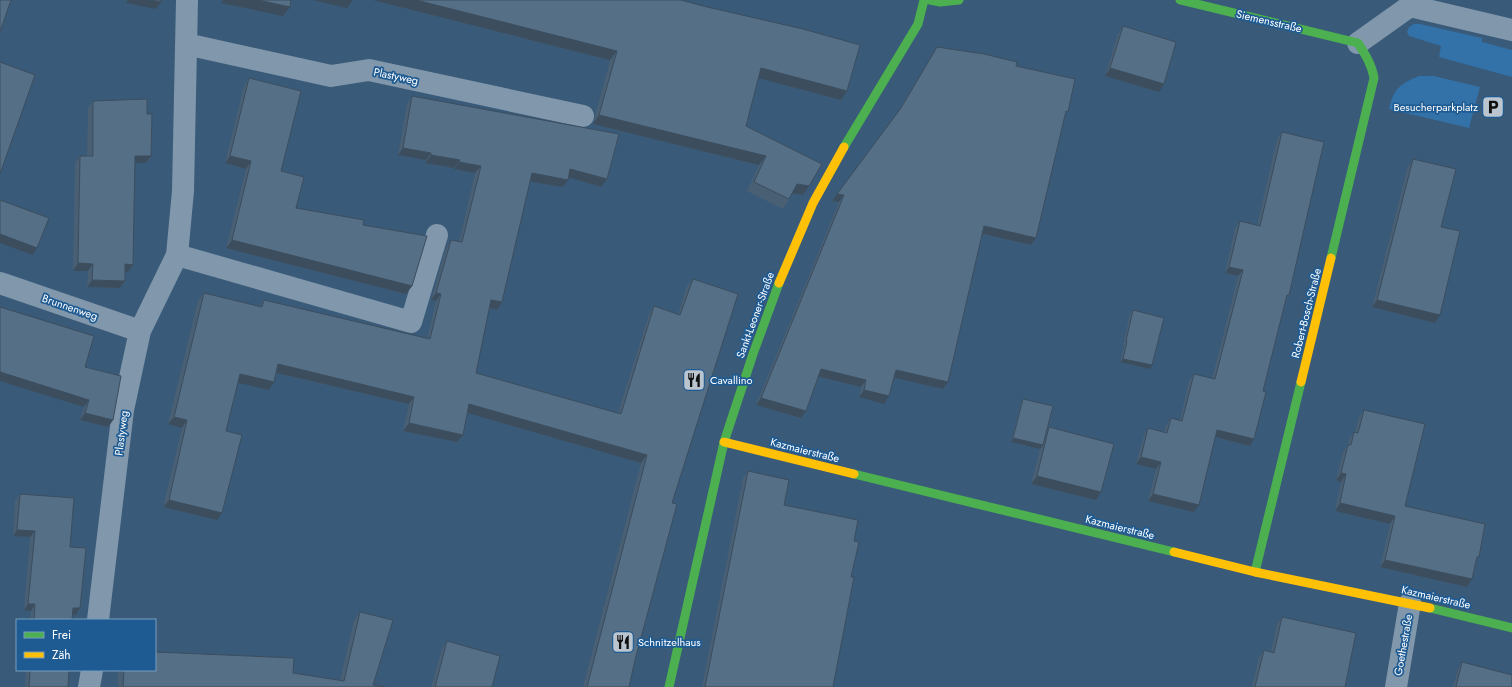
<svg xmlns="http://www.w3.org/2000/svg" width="1512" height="687" font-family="Jost,sans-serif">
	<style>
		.green { fill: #3371a9 }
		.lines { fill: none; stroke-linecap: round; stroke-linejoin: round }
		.street { stroke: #8197ab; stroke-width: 22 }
		.fast { stroke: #4caf50; stroke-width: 9 }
		.slow { stroke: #ffc107; stroke-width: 9 }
		.wall { fill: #495f74 }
		.shaded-wall { fill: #3c4e5e }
		.building { fill: #556f87; stroke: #3c4e5e }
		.labels { text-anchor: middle; stroke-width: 3.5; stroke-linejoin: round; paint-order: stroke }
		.street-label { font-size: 11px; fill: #fff; stroke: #1e5b93 }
		.poi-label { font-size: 11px; fill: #fff; stroke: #1e5b93; text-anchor: start }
	</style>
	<rect width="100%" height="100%" fill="#395a78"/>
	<path class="green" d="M1414,24H1420L1482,38V42L1512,50V77L1439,57L1441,46L1409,36L1407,32L1409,27Z
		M1419,76H1434L1480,87L1469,128L1389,109C1394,88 1400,84 1419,76Z"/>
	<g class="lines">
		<path class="street" d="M1358,43L1410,6L1512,30
			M186,44L331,76L369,70L583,116
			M177,255L411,322L437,235
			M0,283L140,331
			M98,620L123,410L140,331L177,255L183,191L187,0
			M89,687L92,670
			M1396,687L1410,603"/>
		<path class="fast" d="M930,0L940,2L959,0
			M1180,0L1358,43C1365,54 1372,65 1374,78L1331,258
			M844,147L918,24L924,0
			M854,474L1174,552
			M1255,572L1301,382
			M1430,608L1512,628
			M669,687L724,442L753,354L779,283"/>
		<path class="slow" d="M779,283L813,203L844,147
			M1301,382L1331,258
			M724,442L854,474
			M1174,552L1255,572L1430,608"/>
	</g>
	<path class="wall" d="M373,0L847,91L841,100L758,78L746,126L803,195L792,193L789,199L783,209L747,191L759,165L593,124L610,60Z
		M1123,26L1159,92L1105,76L1118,34Z
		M937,47L1016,66L1064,117L1036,238L1031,245L982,234L948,382L943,389L894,377L884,404L859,397L861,387L818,377L801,418L756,405L839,202L832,201L897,113L933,54Z
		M249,78L281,171L296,208L363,225L412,286L406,294L226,248L246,169L225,163L244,86Z
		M412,96L607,179L601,187L569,177L563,187L530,181L502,302L497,310L489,308L476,373L618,413L649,314L654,306L678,314L687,286L693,279L672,503L629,687H583L641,463L467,413L457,442L403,431L409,404L276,373L274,382L269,390L238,382L226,431L217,520L163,507L182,428L168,424L198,300L204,293L259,306L264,300L427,339L436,301L431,300L446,248L451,240L459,242L475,173L454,169V168L425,163L426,160L398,155L407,104Z
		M93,101L147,114L151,156L146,163H135L128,272H125V281L120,288L87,287L88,271H73L75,163L80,156H87L88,108Z
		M1282,132L1289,295L1286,299L1263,391L1250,446L1215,437L1199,505L1194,512L1148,501L1156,469L1136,464L1144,435L1148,428L1164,432L1166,425L1171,418L1180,420L1189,381L1194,374L1212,379L1238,276L1225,273L1235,228L1240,221L1257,225L1277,139Z
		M1413,159L1440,315L1435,323L1372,307L1408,166Z
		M1133,310L1150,369L1120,362L1124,345H1123L1130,314Z
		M85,367L113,420L108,427L80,420L84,407Z
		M1023,399L1047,431L1049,427L1101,492L1096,500L1031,484L1040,449L1011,442L1021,403Z
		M1364,410L1405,506L1477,560L1472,579L1467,587L1380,567L1390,524L1335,511L1341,482L1336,480L1343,452L1348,445L1349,439L1354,432H1355L1359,417Z
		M748,471L784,505L854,541L851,577L833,687H702L743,478Z
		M20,494L70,547L76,615L73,614L72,620H30L31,611L24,610L30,537L13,536L15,501Z
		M360,612L373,685L385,687H118V670H155L340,680L354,620Z
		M1282,617L1345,687H1252L1259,657L1264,650L1271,652L1277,624Z
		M447,641L492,687H431L442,649Z
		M1462,662L1512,687H1453L1458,669Z
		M26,670H69L68,687H25Z"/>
	<path class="shaded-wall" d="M128,0H150L161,2L156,9L126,3Z
		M223,0H258L290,7L283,16L221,3Z
		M313,0H353L347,8Z
		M373,0H416L617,51L610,60Z
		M761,68L847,91L841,100L754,77Z
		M1110,68L1164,84L1159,92L1105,76Z
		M599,115L766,156L759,165L593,124Z
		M403,148L431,153L426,160L398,155Z
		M431,155L460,160L454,168L425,163Z
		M135,156H151L146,163H130Z
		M230,156L251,161L246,169L225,163Z
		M459,162L481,166L475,173L454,169Z
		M570,169L607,179L601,187L565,176Z
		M532,173L568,180L563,187L527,181Z
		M797,184L809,186L803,195L790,193Z
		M837,194L844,195L839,202L832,201Z
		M984,226L1036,238L1031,245L979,233Z
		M0,234L37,248L33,255L0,243Z
		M232,240L412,286L406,294L226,248Z
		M78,263L93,264L88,271H73Z
		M125,264L133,265L128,272H120Z
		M1229,267L1243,270L1238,276L1225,273Z
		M92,280L125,281L120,288L87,287Z
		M436,293L441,294L436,301L431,300Z
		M491,300L502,302L497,310L486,307Z
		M1377,300L1440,315L1435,323L1372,307Z
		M1123,359L1152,365L1150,369L1120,362Z
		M278,364L414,397L409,404L273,372Z
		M821,369L866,380L861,387L816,376Z
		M896,370L948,382L943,389L891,377Z
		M0,372L89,400L84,407L0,381Z
		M240,374L274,382L269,390L235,382Z
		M864,390L889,396L884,404L859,397Z
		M761,398L806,411L801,418L756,405Z
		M469,404L647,455L641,463L464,412Z
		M85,413L113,420L108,427L80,420Z
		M174,417L187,420L182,428L168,424Z
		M409,423L463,435L457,442L403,431Z
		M1217,430L1254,439L1250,446L1212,436Z
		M1013,438L1043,445L1040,449L1011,442Z
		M1141,457L1161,462L1156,469L1136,464Z
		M1341,473L1346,474L1341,482L1336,480Z
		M1037,476L1101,492L1096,500L1031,484Z
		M1153,494L1199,505L1194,512L1148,501Z
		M169,500L222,513L217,520L163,507Z
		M1340,503L1395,516L1390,524L1335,511Z
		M17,530L35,531L30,537L13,536Z
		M1385,560L1472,579L1467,587L1380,567Z
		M28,604H35L31,611L24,610Z
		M73,608H80L76,615L69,614Z"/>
	<path class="building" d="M0,0H11L0,32Z
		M150,0H161V2Z
		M258,0H291L290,7Z
		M416,0H681L703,6L803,29L860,45L847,91L761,68L746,126L822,164L809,186L797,184L789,199L754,182L766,156L599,115L617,51Z
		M1123,26L1176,42L1164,84L1110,68Z
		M937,47L984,54L1017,62L1016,66L1075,79L1068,112L1066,111L1036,238L984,226L948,382L896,370L889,396L864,390L866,380L821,369L806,411L761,398L844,195L837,194L901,108Z
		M0,62L35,75L0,174Z
		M249,78L301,91L281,171L304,177L296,208L364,220L363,225L427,236L412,286L232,240L251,161L230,156Z
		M412,96L619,134L607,179L570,169L568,180L532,173L502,302L491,300L476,373L621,414L654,306L680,315L693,279L738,294L672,503L677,504L635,660L629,687H587L647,455L469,404L463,435L409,423L414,397L278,364L274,382L240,374L226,431L242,435L222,513L169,500L187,420L174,417L204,293L262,307L264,300L430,339L441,294L436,293L451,240L462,242L481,166L459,162L460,160L431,155V153L403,148Z
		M147,99V114H152L151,156H135L133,265L125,264V281L92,280L93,264L78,263L80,156H93V101Z
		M1282,132L1324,142L1289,295H1287L1263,391L1266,392L1254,439L1217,430L1199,505L1153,494L1161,462L1141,457L1148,428L1167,433L1171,418L1182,421L1194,374L1215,379L1243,270L1229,267L1240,221L1260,226Z
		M1413,159L1456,169L1441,227L1460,231L1440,315L1377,300Z
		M0,200L49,218L37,248L0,234Z
		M0,307L94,336L85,367L121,376L113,420L85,413L89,400L0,372Z
		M1133,310L1164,318L1152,365L1123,359L1127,341H1126Z
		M1023,399L1053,406L1043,445L1013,438Z
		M1364,410L1425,424L1405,506L1485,524L1479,557H1477L1472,579L1385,560L1395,516L1340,503L1346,474L1341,473L1348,445H1351L1354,432L1358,433Z
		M1049,427L1114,444L1101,492L1037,476Z
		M748,471L789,480L784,505L858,520L854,541L859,542L851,577H854L833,687H705Z
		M20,494L74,498L70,547L86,548L80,608H73L72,620H34L35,604H28L35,531L17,530Z
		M360,612L393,620L373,685L385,687H123L124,670H155V652L294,658L293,673L344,681Z
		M1282,617L1356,633L1345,687H1255L1264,650L1274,653Z
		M447,641L500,656L492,687H435Z
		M1462,662L1512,675V687H1456Z
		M30,670H69L68,687H29Z"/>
	<defs>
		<g id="parking-square" transform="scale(1.15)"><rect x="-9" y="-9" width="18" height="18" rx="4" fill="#bac5d0" stroke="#1e5b93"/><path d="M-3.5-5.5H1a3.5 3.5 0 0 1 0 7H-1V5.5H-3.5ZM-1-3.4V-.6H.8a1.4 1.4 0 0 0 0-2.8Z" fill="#111"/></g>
		<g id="restaurant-square" transform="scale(1.15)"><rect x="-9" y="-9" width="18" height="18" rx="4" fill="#bac5d0" stroke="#1e5b93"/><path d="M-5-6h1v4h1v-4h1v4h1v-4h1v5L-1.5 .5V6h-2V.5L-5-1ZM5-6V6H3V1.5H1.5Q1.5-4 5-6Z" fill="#111"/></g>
	</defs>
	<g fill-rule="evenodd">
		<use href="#parking-square" x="1493" y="107"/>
		<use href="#restaurant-square" x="694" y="380"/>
		<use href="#restaurant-square" x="623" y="642"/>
	</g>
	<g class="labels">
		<g class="street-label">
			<text transform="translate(1269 21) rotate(13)" y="4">Siemensstraße</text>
			<text transform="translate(396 76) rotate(12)" y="4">Plastyweg</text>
			<text transform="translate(70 307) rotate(19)" y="4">Brunnenweg</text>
			<text transform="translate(1306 313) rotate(-76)" y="4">Robert-Bosch-Straße</text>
			<text transform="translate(755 315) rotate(-70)" y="4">Sankt-Leoner-Straße</text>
			<text transform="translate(121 433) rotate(-83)" y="4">Plastyweg</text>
			<text transform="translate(805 450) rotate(14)" y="4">Kazmaierstraße</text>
			<text transform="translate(1120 527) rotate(14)" y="4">Kazmaierstraße</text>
			<text transform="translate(1436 597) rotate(13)" y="4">Kazmaierstraße</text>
			<text transform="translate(1403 645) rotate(-80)" y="4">Goethestraße</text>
		</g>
		<g class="poi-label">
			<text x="1478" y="111" text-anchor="end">Besucherparkplatz</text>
			<text x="710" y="384">Cavallino</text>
			<text x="638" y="646">Schnitzelhaus</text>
		</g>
	</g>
	<rect x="16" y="619" width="140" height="52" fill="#1e5b93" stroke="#789dbe"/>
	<rect x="24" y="632" width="20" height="6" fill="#4caf50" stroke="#789dbe"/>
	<text x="52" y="639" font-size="12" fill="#ffffff">Frei</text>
	<rect x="24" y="652" width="20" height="6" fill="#ffc107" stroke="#789dbe"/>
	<text x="52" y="659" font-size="12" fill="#ffffff">Zäh</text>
</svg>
